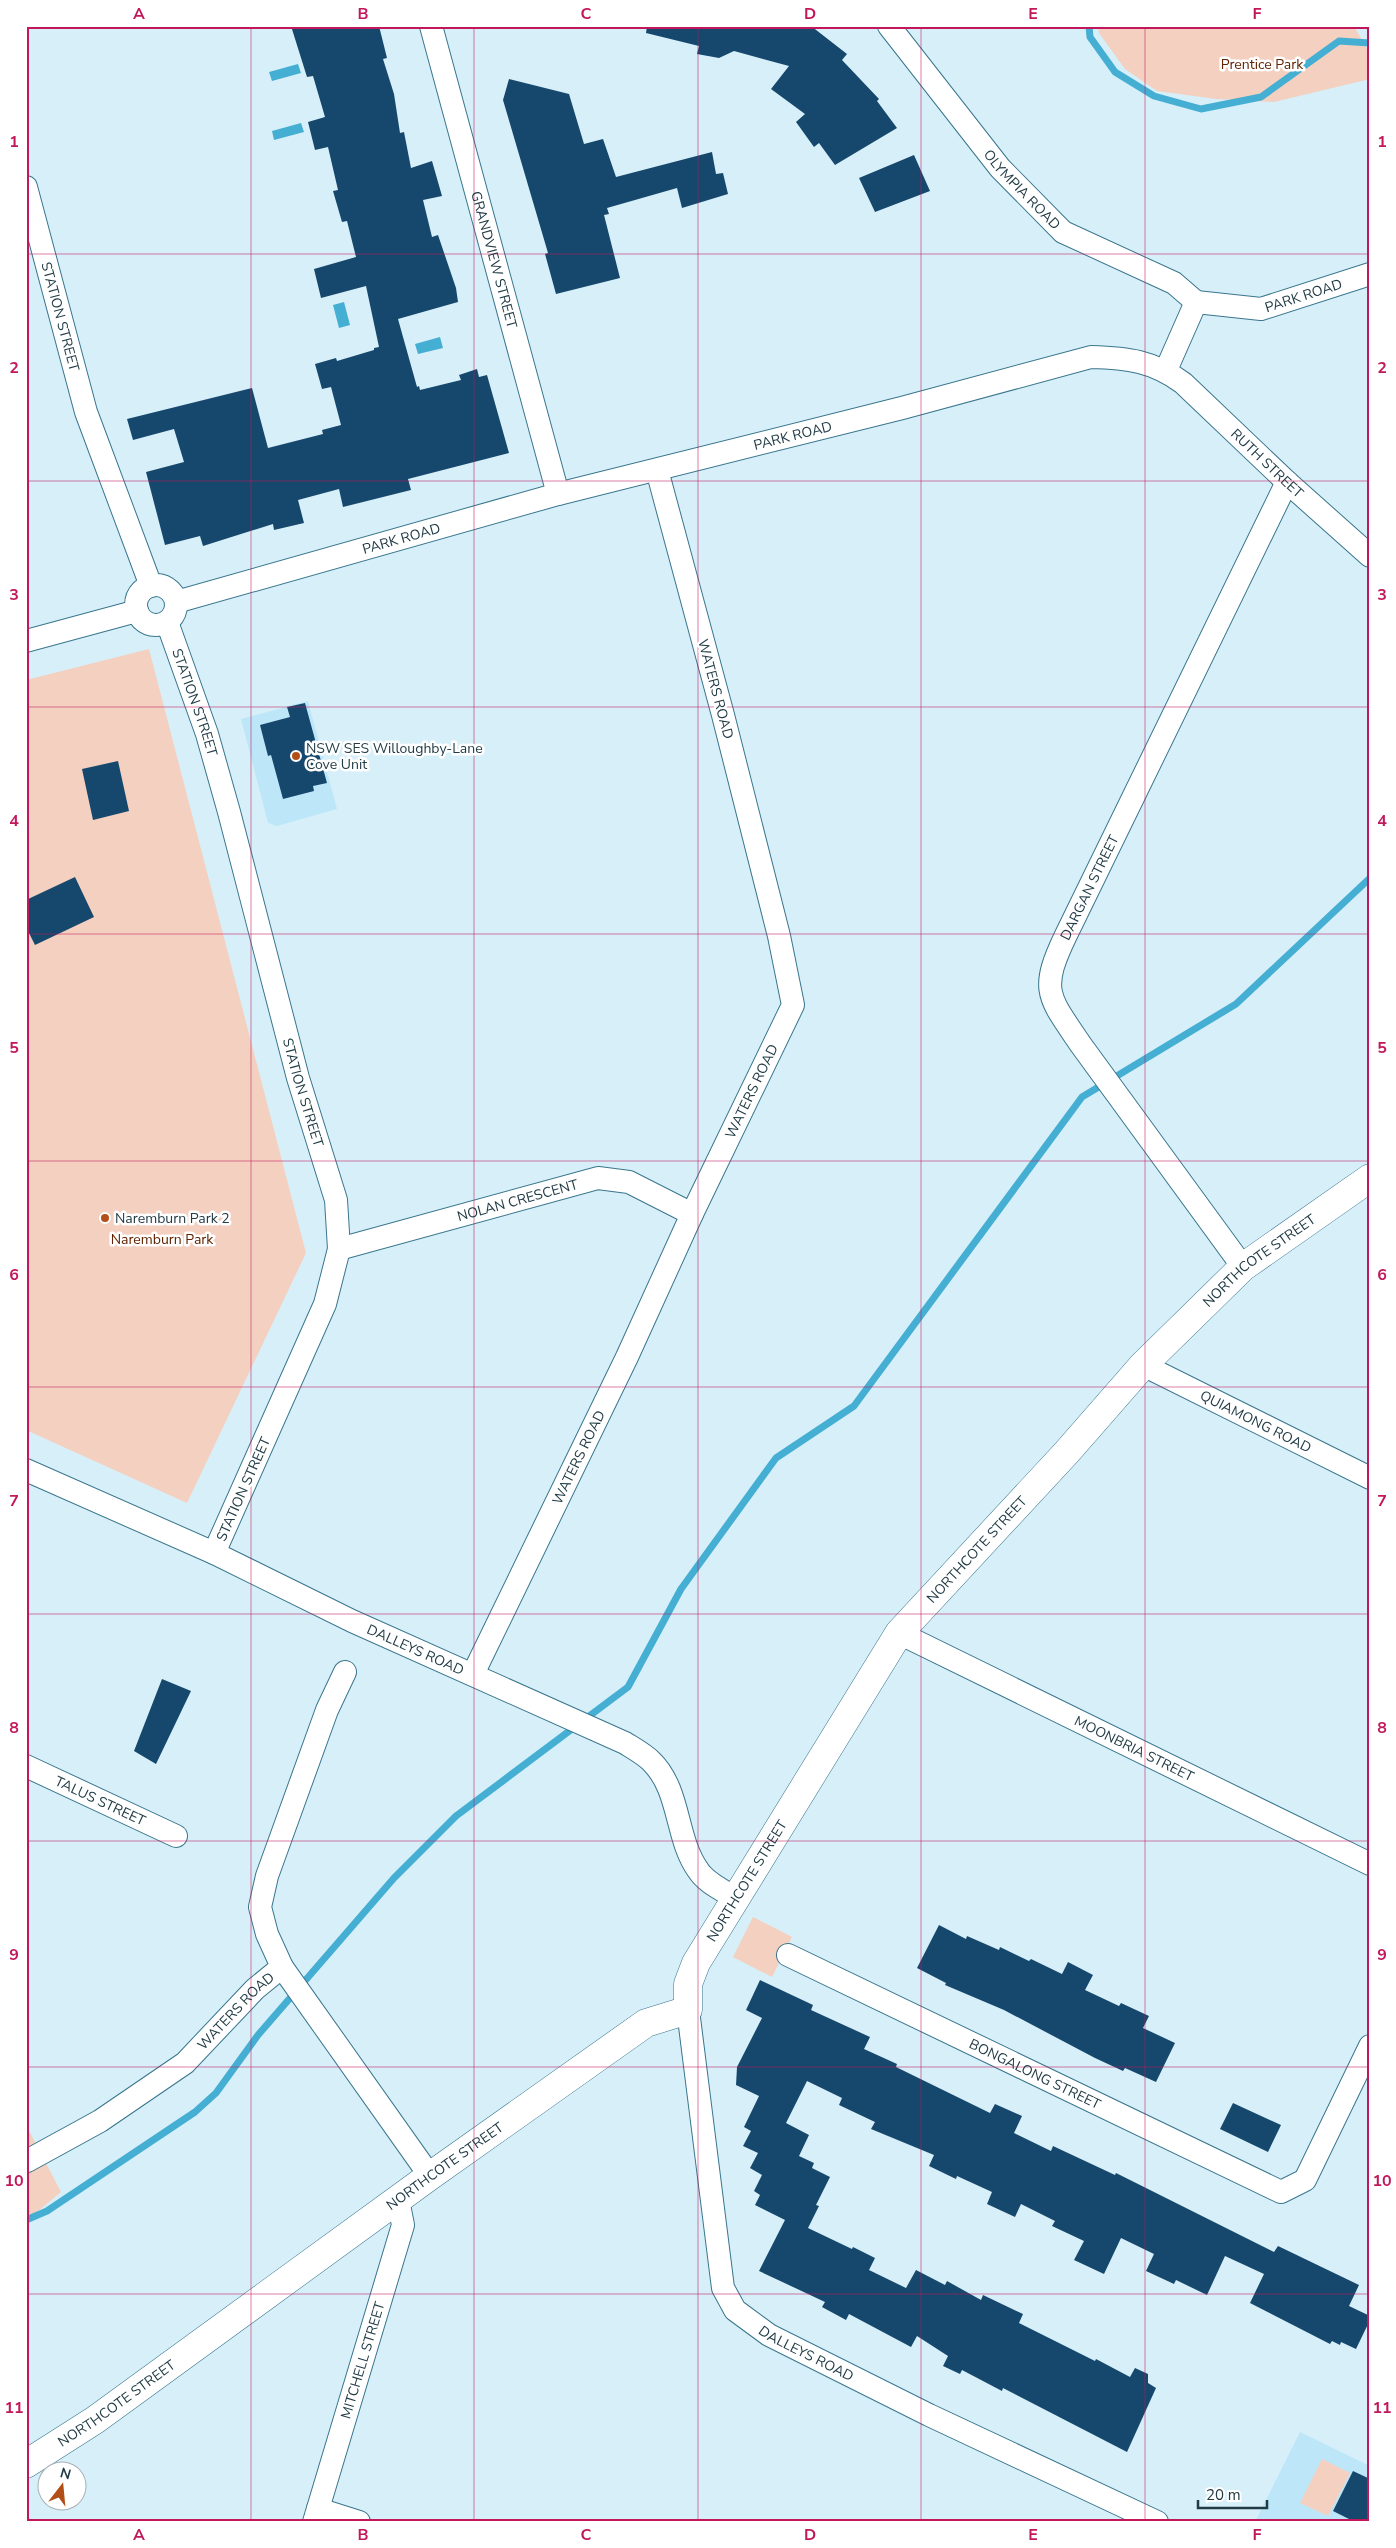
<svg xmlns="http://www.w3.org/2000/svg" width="1396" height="2548" font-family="'Nunito Sans',sans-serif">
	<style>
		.built { fill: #bde7f8 }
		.green { fill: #f4d0c0 }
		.water { fill: #45aed3 }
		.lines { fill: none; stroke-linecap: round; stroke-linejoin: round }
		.stream { stroke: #45aed3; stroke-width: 7 }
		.building { fill: #16486d }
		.minor-casing { stroke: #39768d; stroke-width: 24 }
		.tertiary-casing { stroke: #39768d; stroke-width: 29 }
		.minor { stroke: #fff; stroke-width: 22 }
		.tertiary { stroke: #fff; stroke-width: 28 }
		.grid { fill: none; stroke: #c2185b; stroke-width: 1; stroke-opacity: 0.55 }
		.poi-dot { fill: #b24f18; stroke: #fff; stroke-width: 2 }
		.labels { text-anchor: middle; stroke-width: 5; stroke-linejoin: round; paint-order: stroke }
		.park-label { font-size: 14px; fill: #612300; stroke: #fff }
		.street-label { font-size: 14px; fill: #223c46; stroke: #fff }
		.poi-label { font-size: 14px; fill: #223c46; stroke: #fff; text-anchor: start }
		.neatline { fill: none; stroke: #c2185b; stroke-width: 2 }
		.grid-label { font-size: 16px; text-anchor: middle; font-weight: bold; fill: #c2185b }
	</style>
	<rect width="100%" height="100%" fill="#d7eff9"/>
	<path class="built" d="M308,701L337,809L277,826L268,823L241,719Z
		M1300,2432L1370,2466V2522H1255Z"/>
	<path class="green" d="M1098,26H1354L1370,54V79L1274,102L1216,99L1157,91L1125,69L1099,33Z
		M149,649L306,1253L187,1503L26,1430V680Z
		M753,1917L792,1937L772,1977L733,1957Z
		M26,2125L61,2192L26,2221Z
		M1322,2459L1350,2473L1328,2516L1300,2503Z"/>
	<path class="water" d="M298,64L301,73L272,81L269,72Z
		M301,123L304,132L274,140L272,131Z
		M344,302L350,325L339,328L333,305Z
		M440,337L443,348L418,354L415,344Z"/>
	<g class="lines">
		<path class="stream" d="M1089,26L1090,37L1115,72L1154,96L1201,109L1261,97L1339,41L1370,43
			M26,2220L47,2211L195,2112L216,2093L258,2035L394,1878L456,1816L628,1687L681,1589L776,1458L854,1406L1082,1097L1236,1004L1370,878"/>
	</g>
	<path class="building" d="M291,26H379L387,58L383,59L394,94L400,133L404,132L411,168L432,161L442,196L423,200L432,237L438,235L456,288L458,302L398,319L417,387L419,386L420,390L461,380L459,375L477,369L479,377L487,375L509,453L408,479L411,490L343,507L339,489L298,500L304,523L274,530L273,524L203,546L200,536L165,545L146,472L184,462L174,429L133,440L127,419L252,388L268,448L323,434L322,430L341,425L331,387L322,389L315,364L336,358L337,361L374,350V348L379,347L366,286L321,298L314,269L356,257L347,221L342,222L333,191L338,190L328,147L315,150L308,122L325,117L313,76L307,77Z
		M647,26H811L847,54L842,60L879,99L877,101L897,128L835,165L819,143L814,147L796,122L805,114L771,89L789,66L734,51L719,58L697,54L699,46L646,33Z
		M509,79L569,94L584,144L603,139L616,177L712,152L716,174L723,173L728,194L682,208L677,188L607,208L609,214L604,215L620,278L556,294L545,254L548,253L503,100Z
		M914,155L930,191L875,212L859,178Z
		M305,703L327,783L313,786L314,791L283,799L271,755L268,756L260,725L290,717L287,707Z
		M118,761L129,811L93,820L82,769Z
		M75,877L94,917L35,945L26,927V900Z
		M162,1679L191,1691L156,1764L134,1751Z
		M939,1925L966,1939L967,1936L999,1950L1000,1947L1029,1961L1031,1959L1062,1974L1068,1962L1093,1975L1085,1990L1119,2006L1121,2003L1149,2016L1143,2028L1175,2043L1156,2082L1125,2068L1123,2071L1095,2058L1004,2010L945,1985L946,1983L917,1968Z
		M760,1980L813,2005L811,2010L870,2037L864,2049L897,2064L896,2067L990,2113L995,2104L1022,2116L1014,2133L1051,2151L1053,2146L1115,2175L1116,2173L1274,2252L1278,2246L1359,2285L1349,2306L1370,2316V2320L1356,2349L1341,2342L1340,2345L1332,2341L1330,2344L1250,2303L1264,2274L1225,2256L1207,2295L1176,2280L1174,2284L1146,2271L1154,2254L1121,2238L1104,2274L1074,2260L1084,2241L1052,2226L1055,2221L1021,2204L1015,2217L987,2204L992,2192L957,2176L956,2179L929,2166L934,2155L871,2129L875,2122L839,2105L842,2098L807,2081L786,2123L809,2135L799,2156L814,2163L812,2168L830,2177L816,2205L819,2206L808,2228L852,2249L853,2247L875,2258L869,2270L906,2288L916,2270L945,2285L947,2281L981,2300L983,2295L1023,2314L1019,2323L1095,2361L1096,2359L1130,2377L1135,2368L1148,2374V2383L1156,2388L1127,2452L1003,2388L1002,2391L962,2370L960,2374L943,2366L948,2356L917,2336L911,2347L849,2314L846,2320L822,2307L825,2302L759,2271L785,2220L755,2205L760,2195L754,2191L762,2175L750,2168L758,2153L743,2146L751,2131L744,2127L759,2096L736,2085L737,2067L762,2018L746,2010Z
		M1233,2103L1281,2125L1268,2152L1220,2129Z
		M1353,2471L1370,2479V2522H1355L1333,2511Z"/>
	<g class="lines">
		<g class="minor-casing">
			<g id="minor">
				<path id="s1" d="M431,26L558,494"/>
				<path id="s2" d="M889,26L1000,168L1063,232L1174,283L1196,302"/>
				<path id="s3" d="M26,187L86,412L151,586"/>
				<path id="s4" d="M1196,302L1261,309L1370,274"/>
				<path d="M1166,370L1196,302"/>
				<circle cx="156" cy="605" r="20"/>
				<path id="s5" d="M176,602L558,494L902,408L1091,357C1128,358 1153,361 1183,383L1287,482L1370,556"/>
				<path id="s6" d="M167,622L207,734L229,812L298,1078L336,1200L339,1249L325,1304L214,1553"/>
				<path d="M26,641L137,611"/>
				<path id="s7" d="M339,1249L598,1178L629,1182L692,1214"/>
				<path id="s8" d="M1243,1267L1081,1045C1048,996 1039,991 1066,935L1287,482"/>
				<path id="s9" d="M1143,1365L1370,1478"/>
				<path id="s10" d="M26,1470L214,1553L352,1621L625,1743C633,1748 644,1754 651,1761C681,1790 675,1838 698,1870C706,1883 723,1890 735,1898"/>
				<path id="s11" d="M899,1633L1370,1864"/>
				<path id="s12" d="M473,1674L627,1357L692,1214L793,1005L779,936L723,715L657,470"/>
				<path id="s13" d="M26,1766L176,1836"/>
				<path id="s14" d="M788,1955L1281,2192L1305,2180L1370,2046"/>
				<path d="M282,1967L430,2176"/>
				<path id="s15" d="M688,2010L723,2288L735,2310L769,2335L929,2415L1157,2522"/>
				<path id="s16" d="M27,2161L100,2121L185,2063L255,1989L282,1967L267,1934L260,1907L267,1876L327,1710L345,1672"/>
				<path d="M318,2509L359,2522"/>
				<path id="s17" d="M314,2522L403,2225L398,2200"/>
			</g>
		</g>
		<g class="tertiary-casing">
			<g id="tertiary">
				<path id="s18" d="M26,2464L95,2420L430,2176L646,2023L688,2010V1984L696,1963L899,1633L1067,1452L1143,1365L1243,1267L1370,1178"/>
			</g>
		</g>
		<use href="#minor" class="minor"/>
		<use href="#tertiary" class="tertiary"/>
	</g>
	<path class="grid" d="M251,26V2522M474,26V2522M698,26V2522M921,26V2522M1145,26V2522M26,254H1370M26,481H1370M26,707H1370M26,934H1370M26,1161H1370M26,1387H1370M26,1614H1370M26,1841H1370M26,2067H1370M26,2294H1370"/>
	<g class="poi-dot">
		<circle cx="296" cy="756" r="5"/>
		<circle cx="105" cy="1218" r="5"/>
	</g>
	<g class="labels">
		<g class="park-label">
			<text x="1262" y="69">Prentice Park</text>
			<text x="162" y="1244">Naremburn Park</text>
		</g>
		<g class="street-label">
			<text dy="5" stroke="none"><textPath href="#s2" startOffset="211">OLYMPIA ROAD</textPath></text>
			<text dy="5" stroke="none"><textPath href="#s1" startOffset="242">GRANDVIEW STREET</textPath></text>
			<text dy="5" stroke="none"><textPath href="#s4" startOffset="110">PARK ROAD</textPath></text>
			<text dy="5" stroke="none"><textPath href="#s3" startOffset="134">STATION STREET</textPath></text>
			<text dy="5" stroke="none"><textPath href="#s5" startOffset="639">PARK ROAD</textPath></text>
			<text dy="5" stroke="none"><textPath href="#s5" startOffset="1161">RUTH STREET</textPath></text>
			<text dy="5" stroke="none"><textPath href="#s5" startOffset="234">PARK ROAD</textPath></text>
			<text transform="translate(716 689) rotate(75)" y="5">WATERS ROAD</text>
			<text dy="5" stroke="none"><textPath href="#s6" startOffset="85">STATION STREET</textPath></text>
			<text dy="5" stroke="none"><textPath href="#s8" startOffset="449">DARGAN STREET</textPath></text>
			<text dy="5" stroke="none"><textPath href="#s12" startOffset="646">WATERS ROAD</textPath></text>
			<text dy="5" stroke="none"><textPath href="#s6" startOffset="490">STATION STREET</textPath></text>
			<text dy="5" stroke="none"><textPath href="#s7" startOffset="185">NOLAN CRESCENT</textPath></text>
			<text dy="5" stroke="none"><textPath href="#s18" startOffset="1760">NORTHCOTE STREET</textPath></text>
			<text dy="5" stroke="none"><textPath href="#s9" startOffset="126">QUIAMONG ROAD</textPath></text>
			<text dy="5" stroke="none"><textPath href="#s12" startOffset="241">WATERS ROAD</textPath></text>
			<text transform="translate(243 1489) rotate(-66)" y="5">STATION STREET</text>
			<text dy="5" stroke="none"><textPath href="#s18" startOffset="1355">NORTHCOTE STREET</textPath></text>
			<text dy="5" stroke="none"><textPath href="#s10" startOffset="429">DALLEYS ROAD</textPath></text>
			<text dy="5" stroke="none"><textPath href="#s11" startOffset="262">MOONBRIA STREET</textPath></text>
			<text dy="5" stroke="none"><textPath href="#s13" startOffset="82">TALUS STREET</textPath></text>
			<text dy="5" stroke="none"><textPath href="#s18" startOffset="950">NORTHCOTE STREET</textPath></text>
			<text dy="5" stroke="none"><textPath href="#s16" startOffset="259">WATERS ROAD</textPath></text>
			<text dy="5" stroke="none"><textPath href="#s14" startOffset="274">BONGALONG STREET</textPath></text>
			<text dy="5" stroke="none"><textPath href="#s18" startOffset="514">NORTHCOTE STREET</textPath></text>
			<text dy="5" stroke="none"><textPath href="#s15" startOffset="389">DALLEYS ROAD</textPath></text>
			<text dy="5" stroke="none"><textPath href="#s17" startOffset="169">MITCHELL STREET</textPath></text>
			<text dy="5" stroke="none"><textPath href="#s18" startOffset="109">NORTHCOTE STREET</textPath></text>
		</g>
		<g class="poi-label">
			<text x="306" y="753">NSW SES Willoughby-Lane<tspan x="306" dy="16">Cove Unit</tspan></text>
			<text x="115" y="1223">Naremburn Park 2</text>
		</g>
	</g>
	<rect width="1396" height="2548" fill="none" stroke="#ffffff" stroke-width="55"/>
	<g transform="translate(62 2486) rotate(16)"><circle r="24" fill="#ffffff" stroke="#a7b1b5"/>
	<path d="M0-4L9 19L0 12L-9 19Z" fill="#b24f18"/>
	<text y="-8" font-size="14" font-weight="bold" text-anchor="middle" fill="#223c46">N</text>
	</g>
	<path d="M1198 2500v8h69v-8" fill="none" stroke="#223c46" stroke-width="2.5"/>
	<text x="1206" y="2500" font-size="15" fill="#223c46" stroke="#ffffff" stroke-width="4" paint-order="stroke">20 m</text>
	<rect x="28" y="28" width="1340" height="2492" class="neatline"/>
	<g class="grid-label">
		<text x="139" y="19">A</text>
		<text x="363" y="19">B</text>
		<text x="586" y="19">C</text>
		<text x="810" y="19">D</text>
		<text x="1033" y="19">E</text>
		<text x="1257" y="19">F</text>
		<text x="14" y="147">1</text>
		<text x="1382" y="147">1</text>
		<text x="14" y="373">2</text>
		<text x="1382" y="373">2</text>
		<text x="14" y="600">3</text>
		<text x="1382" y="600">3</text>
		<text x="14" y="826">4</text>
		<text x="1382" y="826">4</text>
		<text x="14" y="1053">5</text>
		<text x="1382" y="1053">5</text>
		<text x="14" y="1280">6</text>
		<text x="1382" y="1280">6</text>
		<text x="14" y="1506">7</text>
		<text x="1382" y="1506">7</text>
		<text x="14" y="1733">8</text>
		<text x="1382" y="1733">8</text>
		<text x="14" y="1960">9</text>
		<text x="1382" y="1960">9</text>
		<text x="14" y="2186">10</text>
		<text x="1382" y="2186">10</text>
		<text x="14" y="2413">11</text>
		<text x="1382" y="2413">11</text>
		<text x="139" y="2540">A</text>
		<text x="363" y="2540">B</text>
		<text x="586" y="2540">C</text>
		<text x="810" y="2540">D</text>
		<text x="1033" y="2540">E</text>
		<text x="1257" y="2540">F</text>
	</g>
</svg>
